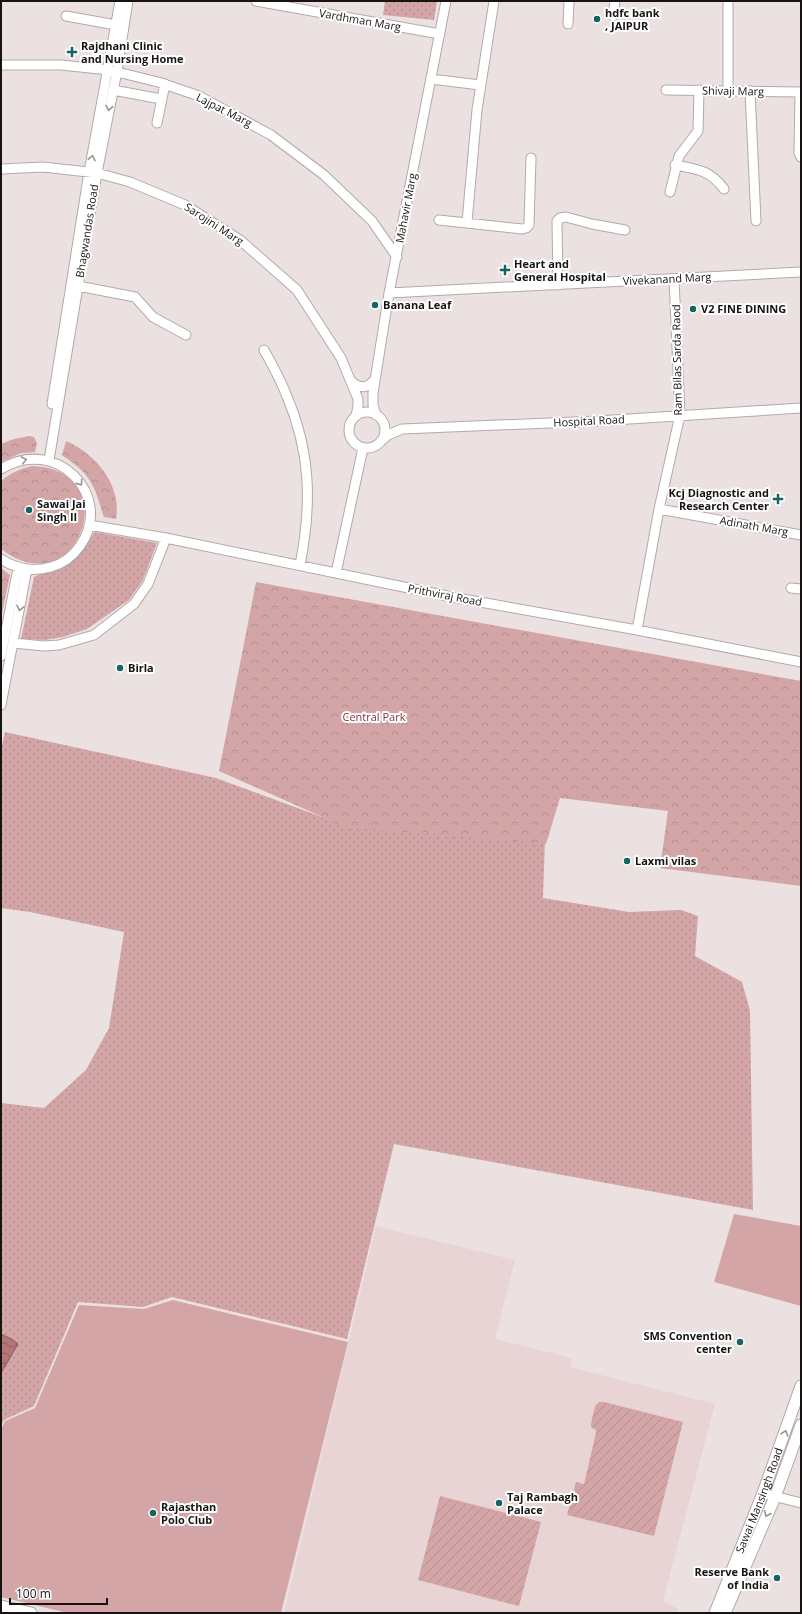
<svg xmlns="http://www.w3.org/2000/svg" width="802" height="1614" font-family="'Open Sans',sans-serif">
	<style>
		.built { fill: #e8d4d4 }
		.grass { fill: url(#grass-dots) }
		.forest { fill: url(#forest-crowns) }
		.garden { fill: url(#garden-furrows) }
		.pitch { fill: #d3a5a6 }
		.water { fill: url(#water-waves); stroke: #865859 }
		.lines { fill: none; stroke-linecap: round; stroke-linejoin: round }
		.minor-casing { stroke: #b4a9a9; stroke-width: 11 }
		.major-casing { stroke: #b4a9a9; stroke-width: 13 }
		.minor { stroke: #fff; stroke-width: 9 }
		.major { stroke: #fff; stroke-width: 11 }
		.oneway { stroke: #979595 }
		.poi-dot { fill: #146465; stroke: #fff; stroke-width: 1.5 }
		.labels { text-anchor: middle; stroke-width: 4; stroke-linejoin: round; paint-order: stroke }
		.poi-label { font-size: 11px; font-weight: bold; fill: #171313; stroke: #fff; text-anchor: start }
		.street-label { font-size: 11px; fill: #171313; stroke: #fff }
		.park-label { font-size: 11px; fill: #84333b; stroke: #fff }
	</style>
	<defs>
		<pattern id="grass-dots" width="8" height="8" patternUnits="userSpaceOnUse"><rect width="8" height="8" fill="#d3a5a6"/><path d="M2 2h.1M6 6h.1" fill="none" stroke="#b48d8e" stroke-width="1.8" stroke-linecap="round"/></pattern>
		<pattern id="forest-crowns" width="20" height="18" patternUnits="userSpaceOnUse"><rect width="20" height="18" fill="#d3a5a6"/><path d="M2 6a3 3 0 1 1 6 0M12 15a3 3 0 1 1 6 0" fill="none" stroke="#b48d8e"/></pattern>
		<pattern id="garden-furrows" width="10" height="10" patternUnits="userSpaceOnUse"><rect width="10" height="10" fill="#d3a5a6"/><path d="M-1 1l2-2M0 10L10 0M9 11l2-2" fill="none" stroke="#b48d8e"/></pattern>
		<pattern id="water-waves" width="16" height="10" patternUnits="userSpaceOnUse"><rect width="16" height="10" fill="#b57577"/><path d="M0 5q4-4 8 0t8 0" fill="none" stroke="#925f60"/></pattern>
	</defs>
	<rect width="100%" height="100%" fill="#ece1e1"/>
	<path class="built" d="M376,1226L515,1260L495,1339L572,1358L570,1367L715,1404L663,1601L678,1609L676,1613H284Z"/>
	<path class="grass" d="M385,1H437L434,20L383,15Z
		M95,532L157,543L143,580L129,600L87,629L63,637L45,640L21,639L34,577L77,555Z
		M5,732L216,778L344,825L545,841L543,898L629,912L681,910L698,916L695,956L742,982L750,1011L753,1210L394,1144L347,1339L172,1297L143,1307L78,1302L34,1406L4,1420L1,1426V1103L44,1108L86,1070L109,1028L124,932L30,912L1,908V750Z"/>
	<path class="forest" d="M30,436L34,437L37,443L35,452L21,453L1,462V444L14,439Z
		M66,441C96,454 122,485 116,519L104,517C101,510 100,503 97,496C91,477 80,467 63,456L62,455Z
		M32,466C127,469 79,608 1,549V481C11,473 19,469 32,466Z
		M1,568L10,575L1,618Z
		M256,582L801,681V886L660,868L668,811L560,798L546,844L345,827L219,771Z"/>
	<path class="garden" d="M599,1402H604L683,1422L654,1536L567,1515L576,1482L584,1484L596,1433V1430L591,1427V1424L595,1406Z
		M440,1496L541,1522L519,1606L418,1580Z"/>
	<path class="pitch" d="M734,1214L801,1226V1306L714,1282Z
		M173,1300L348,1342L281,1613H68L1,1597V1430L5,1421L35,1408L79,1305L144,1309Z"/>
	<path class="water" d="M1,1334L13,1340L18,1344L1,1373Z"/>
	<g class="lines">
		<g class="minor-casing">
			<path id="minor" d="M256,1L440,34
				M66,16L116,25
				M613,16L615,1
				M568,24L569,1
				M1,65H61L109,70L158,82L199,96L271,135L324,175L372,221L397,257
				M431,79L480,85
				M113,90L161,99
				M666,90L801,92
				M728,91V1
				M750,91L756,221
				M800,92L799,153L801,157
				M157,123L165,84
				M675,165C697,169 710,170 724,189
				M1,169L43,167L97,173L130,182L185,205L240,240L297,290L341,358L358,399V406L356,416
				M670,192L679,156L698,131L699,90
				M439,220L522,229L526,228L529,225L531,158
				M467,222L477,110L494,1
				M558,285L557,221L560,218L566,217L592,224L625,230
				M78,286L135,297L153,317L186,335
				M389,293L801,272
				M264,350C272,364 280,379 286,394C311,452 312,504 300,565
				M351,381C360,389 367,389 375,379
				M52,404L89,172L120,1
				M349 430a18 18 0 1 1 36 0a18 18 0 1 1-36 0Z
				M376,415L373,405V393L389,293L446,1
				M381,441L388,435L402,429L598,421L801,408
				M49,460L97,173L117,71L128,1
				M1,469C56,435 115,496 80,546C73,556 62,564 51,567C33,572 16,569 1,559
				M659,509L801,535
				M89,525L166,538L452,597L637,630L801,662
				M336,573L363,448
				M791,588L801,589
				M637,630L659,509L680,415L674,279
				M13,643L44,646L59,645L94,635L134,604L148,584L166,538
				M1,656L18,568
				M1,705L27,569
				M769,1495L801,1503"/>
		</g>
		<g class="major-casing">
			<g id="major">
				<path d="M1,1606L31,1613"/>
				<path id="s1" d="M715,1613L763,1493L801,1386"/>
				<path d="M725,1613L775,1497L801,1425"/>
			</g>
		</g>
		<use href="#minor" class="minor"/>
		<use href="#major" class="major"/>
	</g>
	<defs><path id="oneway-chevron" d="M-2-3.5L2.5 0L-2 3.5" fill="none" stroke-width="1.6" stroke-linecap="round" stroke-linejoin="round"/></defs>
	<g class="oneway">
		<use href="#oneway-chevron" transform="translate(109 108) rotate(101)"/>
		<use href="#oneway-chevron" transform="translate(92 158) rotate(-79)"/>
		<use href="#oneway-chevron" transform="translate(24 460) rotate(-11)"/>
		<use href="#oneway-chevron" transform="translate(80 483) rotate(55)"/>
		<use href="#oneway-chevron" transform="translate(20 608) rotate(102)"/>
		<use href="#oneway-chevron" transform="translate(785 1433) rotate(-71)"/>
		<use href="#oneway-chevron" transform="translate(767 1514) rotate(113)"/>
	</g>
	<g class="poi-dot">
		<circle cx="597" cy="19" r="4"/>
		<path d="M70 46h4v4h4v4h-4v4h-4v-4h-4v-4h4z"/>
		<path d="M503 264h4v4h4v4h-4v4h-4v-4h-4v-4h4z"/>
		<circle cx="375" cy="305" r="4"/>
		<circle cx="693" cy="309" r="4"/>
		<path d="M776 493h4v4h4v4h-4v4h-4v-4h-4v-4h4z"/>
		<circle cx="29" cy="510" r="4"/>
		<circle cx="120" cy="668" r="4"/>
		<circle cx="627" cy="861" r="4"/>
		<circle cx="740" cy="1342" r="4"/>
		<circle cx="499" cy="1503" r="4"/>
		<circle cx="153" cy="1513" r="4"/>
		<circle cx="777" cy="1578" r="4"/>
	</g>
	<g class="labels">
		<g class="poi-label">
			<text x="605" y="17">hdfc bank<tspan x="605" dy="13">, JAIPUR</tspan></text>
			<text x="81" y="50">Rajdhani Clinic<tspan x="81" dy="13">and Nursing Home</tspan></text>
			<text x="514" y="268">Heart and<tspan x="514" dy="13">General Hospital</tspan></text>
			<text x="383" y="309">Banana Leaf</text>
			<text x="701" y="313">V2 FINE DINING</text>
			<text x="769" y="497" text-anchor="end">Kcj Diagnostic and<tspan x="769" dy="13">Research Center</tspan></text>
			<text x="37" y="508">Sawai Jai<tspan x="37" dy="13">Singh II</tspan></text>
			<text x="128" y="672">Birla</text>
			<text x="635" y="865">Laxmi vilas</text>
			<text x="732" y="1340" text-anchor="end">SMS Convention<tspan x="732" dy="13">center</tspan></text>
			<text x="507" y="1501">Taj Rambagh<tspan x="507" dy="13">Palace</tspan></text>
			<text x="161" y="1511">Rajasthan<tspan x="161" dy="13">Polo Club</tspan></text>
			<text x="769" y="1576" text-anchor="end">Reserve Bank<tspan x="769" dy="13">of India</tspan></text>
		</g>
		<g class="street-label">
			<text transform="translate(360 20) rotate(10)" y="4">Vardhman Marg</text>
			<text transform="translate(733 91) rotate(1)" y="4">Shivaji Marg</text>
			<text transform="translate(224 110) rotate(27)" y="4">Lajpat Marg</text>
			<text transform="translate(406 208) rotate(-79)" y="4">Mahavir Marg</text>
			<text transform="translate(214 224) rotate(33)" y="4">Sarojini Marg</text>
			<text transform="translate(87 231) rotate(-81)" y="4">Bhagwandas Road</text>
			<text transform="translate(667 279) rotate(-3)" y="4">Vivekanand Marg</text>
			<text transform="translate(677 360) rotate(-91)" y="4">Ram Bilas Sarda Raod</text>
			<text transform="translate(589 421) rotate(-3)" y="4">Hospital Road</text>
			<text transform="translate(754 526) rotate(10)" y="4">Adinath Marg</text>
			<text transform="translate(445 595) rotate(11)" y="4">Prithviraj Road</text>
			<text dy="4" stroke="none"><textPath href="#s1" startOffset="121">Sawai Mansingh Road</textPath></text>
		</g>
		<g class="park-label">
			<text x="374" y="721">Central Park</text>
		</g>
	</g>
	<rect width="802" height="1614" fill="none" stroke="#171313" stroke-width="4"/>
	<path d="M10 1598v6h97v-6" fill="none" stroke="#171313" stroke-width="2"/>
	<text x="16" y="1598" font-size="12" fill="#171313" stroke="#ffffff" stroke-width="3" paint-order="stroke">100 m</text>
</svg>
